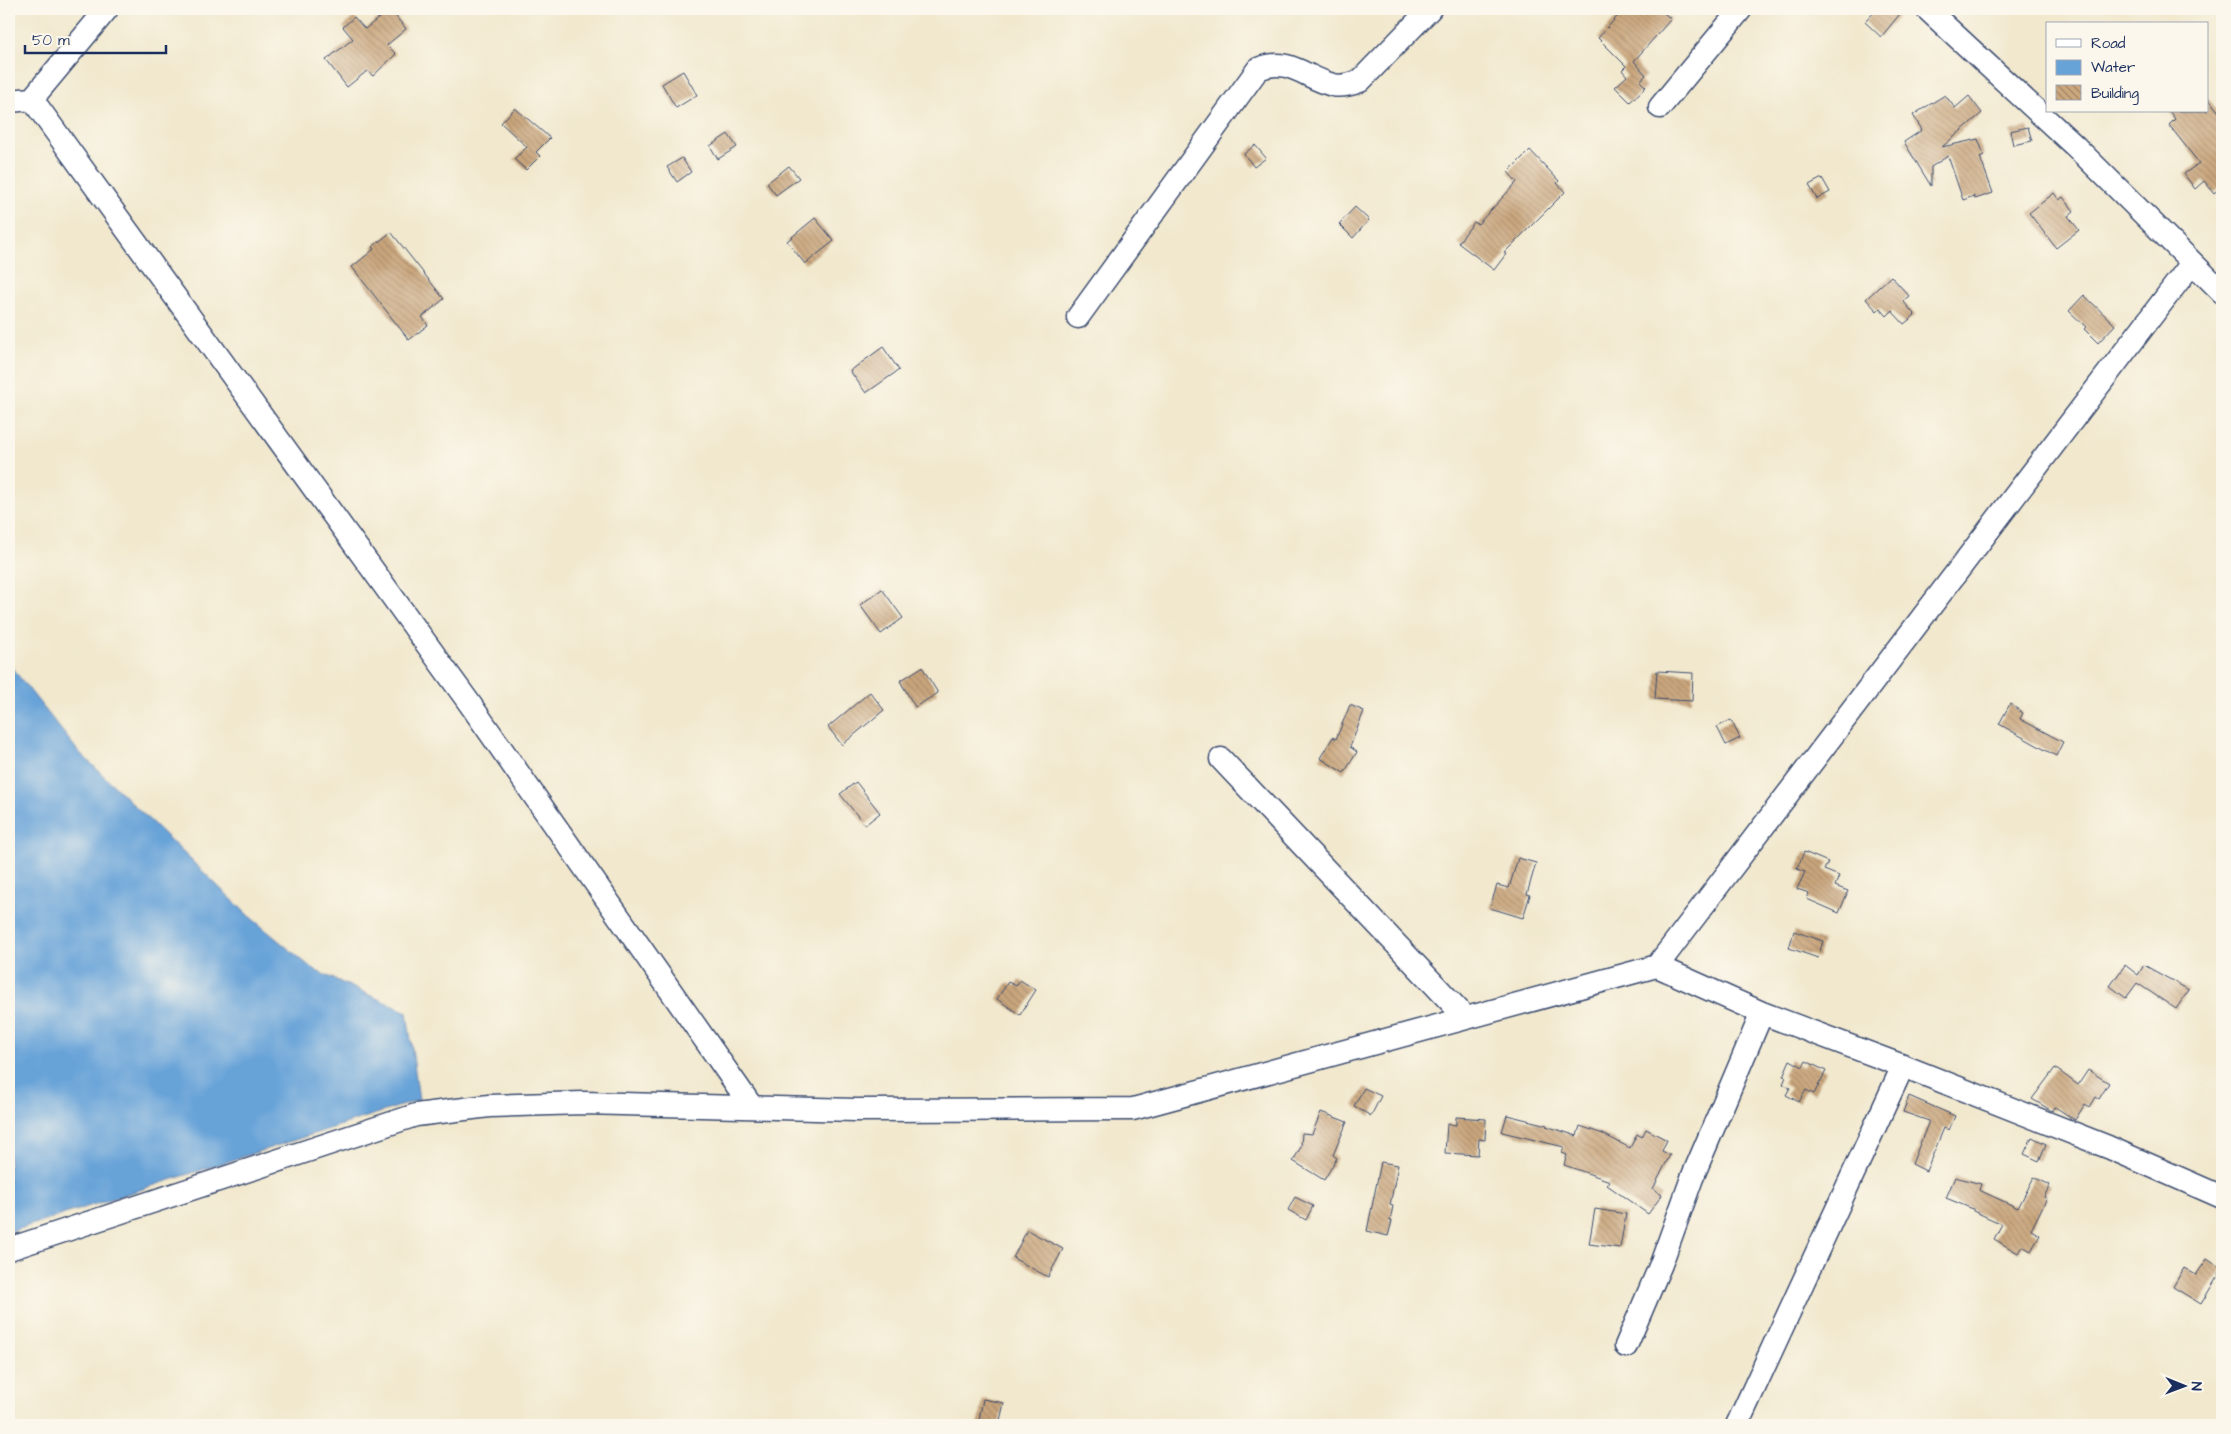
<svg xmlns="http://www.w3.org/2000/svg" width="2231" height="1434" font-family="'Architects Daughter',sans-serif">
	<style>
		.water { fill: #68a3d8; stroke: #42699b }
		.building { fill: url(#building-back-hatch) }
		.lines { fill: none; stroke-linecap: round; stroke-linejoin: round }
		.minor-casing { stroke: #3b4b6f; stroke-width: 25 }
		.minor { stroke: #fff; stroke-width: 22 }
	</style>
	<defs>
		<pattern id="building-back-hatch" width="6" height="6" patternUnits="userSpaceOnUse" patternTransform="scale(1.25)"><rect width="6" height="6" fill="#caa67c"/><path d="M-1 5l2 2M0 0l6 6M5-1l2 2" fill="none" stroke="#a38869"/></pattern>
	</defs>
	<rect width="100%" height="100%" fill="#fbf7ec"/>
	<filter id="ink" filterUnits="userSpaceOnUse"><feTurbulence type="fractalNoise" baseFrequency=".02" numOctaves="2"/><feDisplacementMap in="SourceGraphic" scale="10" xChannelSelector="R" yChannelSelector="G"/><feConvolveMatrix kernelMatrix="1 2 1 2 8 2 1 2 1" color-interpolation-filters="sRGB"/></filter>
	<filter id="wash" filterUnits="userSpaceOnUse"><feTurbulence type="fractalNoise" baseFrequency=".0096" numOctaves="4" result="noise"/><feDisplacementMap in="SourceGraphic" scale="20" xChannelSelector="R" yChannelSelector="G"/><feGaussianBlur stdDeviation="1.12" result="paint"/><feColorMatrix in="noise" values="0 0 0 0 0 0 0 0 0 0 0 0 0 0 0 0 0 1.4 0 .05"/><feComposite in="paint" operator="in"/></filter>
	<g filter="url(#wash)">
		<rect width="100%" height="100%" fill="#f1e8cd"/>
		<path class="water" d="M9,664L78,751L249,916L314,970L407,1012L419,1100L9,1232Z"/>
		<g id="blocks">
			<path class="building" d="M390,9L406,29L387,45L396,54L373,76L367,71L347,87L326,60L353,39L343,27L354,17L365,29Z
				M1624,9H1659L1671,19L1634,61L1646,75L1640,81L1646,87L1630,102L1615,87L1627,76L1622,70L1626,66L1598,38Z
				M1877,9H1904L1881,37L1865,22Z
				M683,71L697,95L676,108L662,84Z
				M1945,95L1955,108L1969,96L1982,113L1942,147L1978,139L1984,155L1980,157L1993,193L1975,199L1974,196L1963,200L1948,156L1931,167V186L1904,142L1922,130L1913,115Z
				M2207,97L2222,116V186L2214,193L2204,181L2195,189L2184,174L2199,163L2169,125L2175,119L2169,111H2207Z
				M515,108L550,138L536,152L540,156L526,170L514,159L527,147L501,123Z
				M2028,127L2032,141L2013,145L2010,131Z
				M728,134L737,147L718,159L710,146Z
				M1255,145L1266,158L1254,167L1244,154Z
				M1530,150L1559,181L1557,183L1565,192L1504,253L1506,254L1494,270L1458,243L1474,222L1478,224L1517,182L1508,172Z
				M682,158L691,172L677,182L667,167Z
				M789,166L799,178L776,195L767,183Z
				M1822,178L1830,192L1817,199L1809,185Z
				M2054,193L2059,200L2063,197L2074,211L2068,216L2079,230L2056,248L2029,213Z
				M1355,207L1369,220L1353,238L1339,224Z
				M815,218L834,241L805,264L787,241Z
				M391,232L444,299L422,317L428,325L409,340L352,267L374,249L372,247Z
				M1891,276L1909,296L1903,301L1915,315L1904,324L1892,311L1887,316L1880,308L1877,311L1866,299Z
				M2084,295L2115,325L2098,343L2084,329L2086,327L2069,311Z
				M883,347L899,370L866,393L850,371Z
				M882,589L903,618L881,634L860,605Z
				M922,667L938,693L915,707L900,681Z
				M1657,671L1693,673L1692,701L1655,699Z
				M870,692L884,710L842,745L828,727Z
				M2010,704L2023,713L2020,719L2063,742L2056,756L1999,724Z
				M1350,705L1364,711L1350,747L1357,752L1344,773L1320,758L1333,737L1336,739Z
				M1731,720L1740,738L1726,745L1717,727Z
				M856,782L880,813L865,825L840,794Z
				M1804,852L1828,862L1824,870L1839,876L1835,886L1848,891L1839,913L1807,899L1809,893L1797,889L1805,872L1797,869Z
				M1518,858L1536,863L1527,894L1530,895L1523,918L1490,908L1497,885L1509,888Z
				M1794,931L1823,941L1818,958L1789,948Z
				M2125,965L2138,975L2144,965L2189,990L2176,1009L2137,983L2126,998L2110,986Z
				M1020,980L1036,990L1020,1015L997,999L1008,982L1016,986Z
				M1790,1060L1803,1067L1806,1061L1826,1071L1814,1094L1806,1090L1799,1102L1786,1095L1790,1088L1783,1084L1786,1077L1783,1076Z
				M2055,1068L2078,1085L2088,1070L2109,1083L2099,1099L2096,1097L2090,1107L2085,1104L2075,1120L2055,1107L2052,1111L2032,1099Z
				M1364,1088L1381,1096L1371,1116L1354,1106Z
				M1909,1096L1955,1116L1949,1130L1944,1128L1926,1171L1912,1164L1929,1121L1903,1112Z
				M1321,1112L1347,1122L1333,1155L1337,1158L1324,1180L1293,1161L1301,1147L1302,1133L1312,1134Z
				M1507,1115L1547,1125L1546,1126L1577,1136L1580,1126L1603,1134L1630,1148L1637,1134L1642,1137L1646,1129L1667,1140L1662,1151L1670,1155L1653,1189L1662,1195L1648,1214L1607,1185L1610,1181L1564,1165L1567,1155L1562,1153L1564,1147L1502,1132Z
				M1456,1117L1486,1119L1485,1140L1479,1139L1478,1155L1445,1153L1447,1124L1456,1125Z
				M2032,1137L2046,1144L2039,1161L2024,1154Z
				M1381,1162L1398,1165L1390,1205L1393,1206L1390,1221H1392L1388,1236L1367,1231Z
				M1955,1177L1981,1184L1979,1190L2018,1208L2034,1177L2050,1185L2044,1197L2047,1198L2031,1230L2040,1235L2031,1251L2022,1246L2018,1253L1994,1239L2002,1224L1973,1211V1209L1946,1198Z
				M1295,1197L1313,1206L1306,1220L1288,1210Z
				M1595,1209L1626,1214L1620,1248L1589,1244Z
				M1027,1230L1063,1249L1048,1277L1013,1258Z
				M2207,1259L2222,1269L2201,1304L2173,1287L2184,1268L2196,1275Z
				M983,1399L1004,1403L999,1425H978Z"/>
		</g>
	</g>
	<g filter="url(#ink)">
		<use href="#blocks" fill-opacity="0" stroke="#3b4b6f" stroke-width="1"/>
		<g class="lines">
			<g class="minor-casing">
				<path id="minor" d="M1927,9L2076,147L2222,292
					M32,99L470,704L752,1107
					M9,101L32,99L107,9
					M1660,107L1741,9
					M1078,317L1258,69C1289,56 1305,78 1333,85C1342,87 1352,84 1360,81L1430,9
					M1221,759L1466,1018
					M1657,966L1762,1013L1903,1066L2108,1147L2222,1197
					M9,1249L416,1115L489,1106L583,1103L856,1110L1133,1109L1657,966L2192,263
					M1626,1346L1661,1264L1692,1178L1762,1013
					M1737,1425L1903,1066"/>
			</g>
			<use href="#minor" class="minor"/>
		</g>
	</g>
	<rect width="2231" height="1434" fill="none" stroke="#fbf7ec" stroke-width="30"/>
	<rect x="2046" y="22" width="162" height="90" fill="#fbf7ec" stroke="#a1a7b3"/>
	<rect x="2056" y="39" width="25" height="8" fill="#ffffff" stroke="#a1a7b3"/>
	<text x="2091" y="48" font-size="15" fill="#1b2f5e">Road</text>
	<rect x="2056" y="60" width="25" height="15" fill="#68a3d8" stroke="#a1a7b3"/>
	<text x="2091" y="72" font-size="15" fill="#1b2f5e">Water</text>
	<rect x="2056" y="85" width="25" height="15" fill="url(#building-back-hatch)" stroke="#a1a7b3"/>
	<text x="2091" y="98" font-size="15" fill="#1b2f5e">Building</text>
	<g transform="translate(2184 1386) rotate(91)" stroke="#fbf7ec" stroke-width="4" paint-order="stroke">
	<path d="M0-4L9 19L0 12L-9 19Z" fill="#1b2f5e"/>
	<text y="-8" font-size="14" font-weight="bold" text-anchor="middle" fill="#1b2f5e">N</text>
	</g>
	<path d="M25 45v8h141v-8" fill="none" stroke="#1b2f5e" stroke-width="2.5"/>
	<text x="32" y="45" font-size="15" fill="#1b2f5e" stroke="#fbf7ec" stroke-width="4" paint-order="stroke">50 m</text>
</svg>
